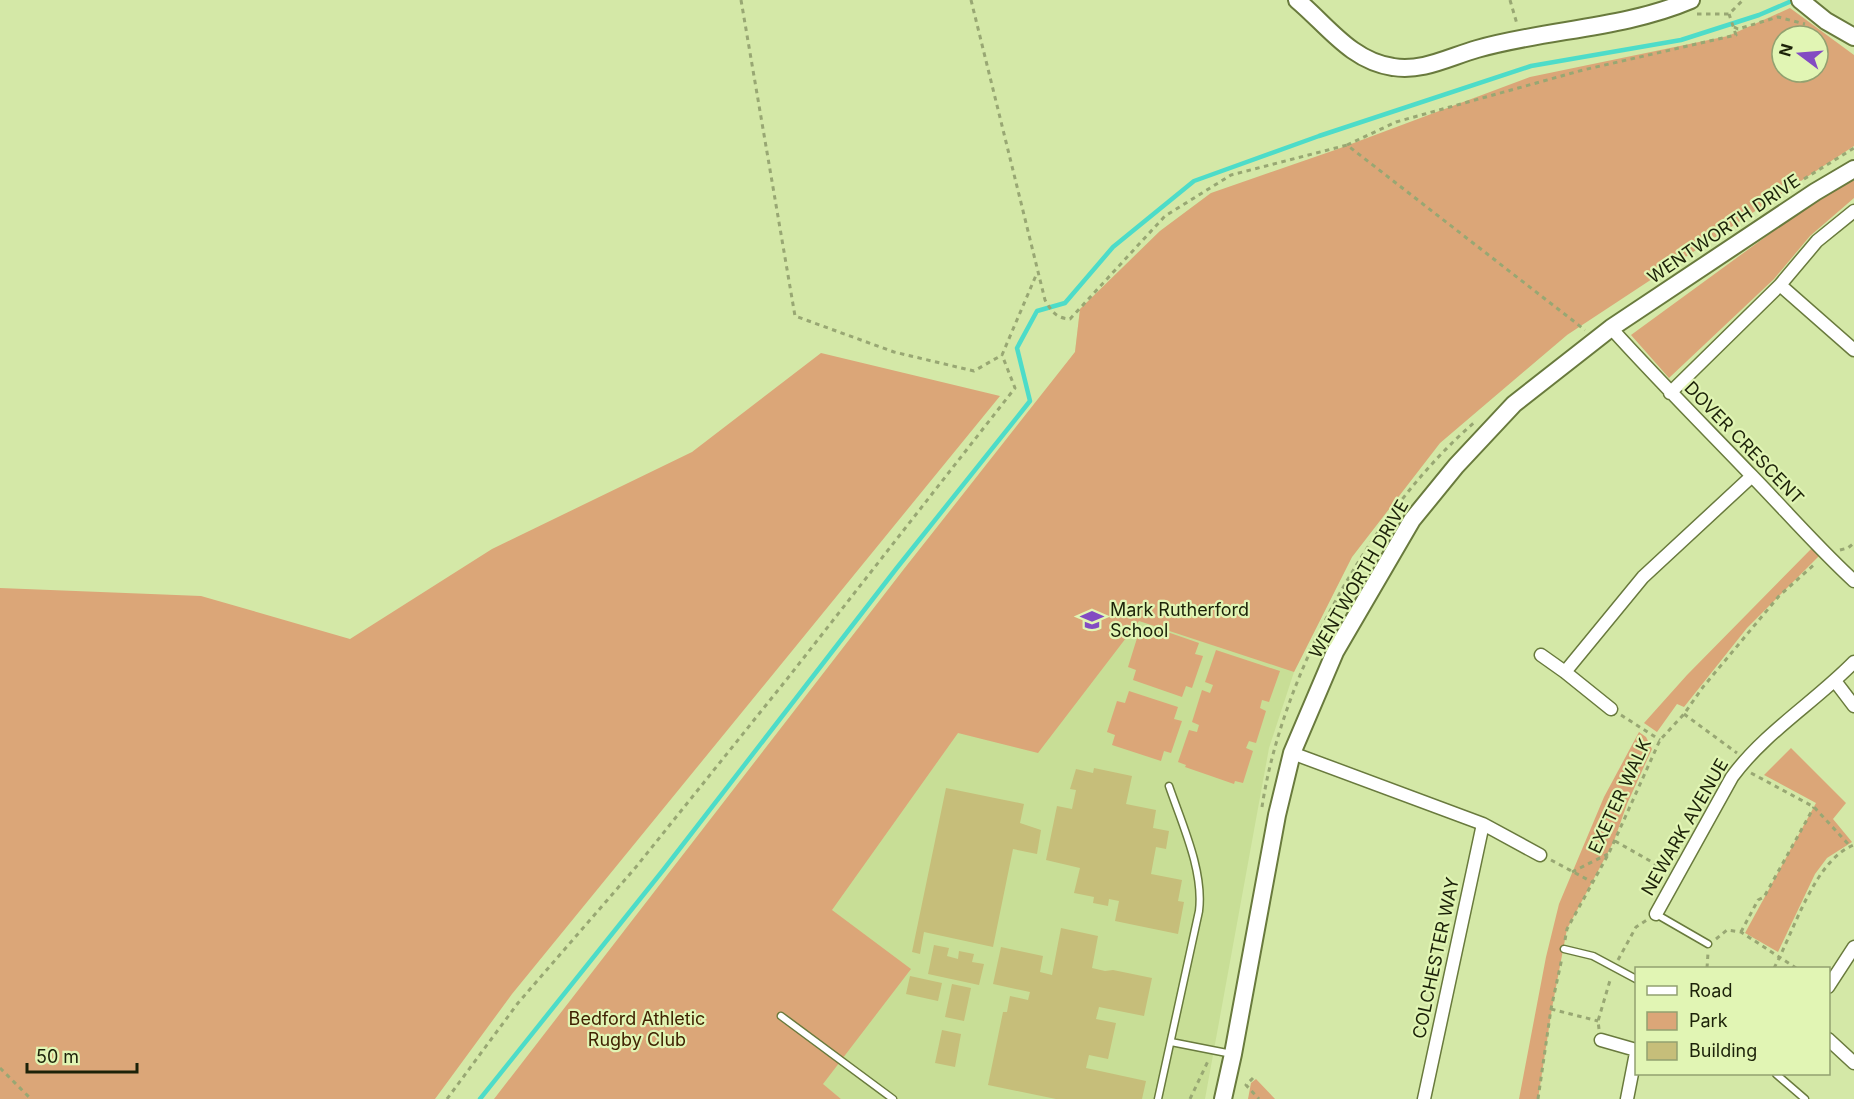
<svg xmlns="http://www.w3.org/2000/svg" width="1854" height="1099" font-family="Inter,sans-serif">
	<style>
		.built { fill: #c8de96 }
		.green { fill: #dba678; fill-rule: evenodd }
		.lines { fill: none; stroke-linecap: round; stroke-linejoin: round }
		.stream { stroke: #4ddcc9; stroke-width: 4.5 }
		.building { fill: #c6be7a }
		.lane-casing { stroke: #697a3d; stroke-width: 9 }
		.street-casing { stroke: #697a3d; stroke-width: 15 }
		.secondary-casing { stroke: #697a3d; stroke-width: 20 }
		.path { stroke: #98a773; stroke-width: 3; stroke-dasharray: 4.5 4.5; stroke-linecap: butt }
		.lane { stroke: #fff; stroke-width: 6 }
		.street { stroke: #fff; stroke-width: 12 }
		.secondary { stroke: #fff; stroke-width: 16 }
		.labels { text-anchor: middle; stroke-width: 4.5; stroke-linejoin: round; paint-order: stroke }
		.street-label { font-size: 18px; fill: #1c2209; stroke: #e1f5b4 }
		.poi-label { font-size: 18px; fill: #1c2209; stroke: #e1f5b4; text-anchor: start }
		.park-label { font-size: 18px; fill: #402203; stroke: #e1f5b4 }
	</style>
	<rect width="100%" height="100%" fill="#d4e8a7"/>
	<path class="built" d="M1211,193L1567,335L1440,443L1352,557L1294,672L1269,748L1205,1099H841L624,931L904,569L1042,397L1075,352L1080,309L1160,231Z"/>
	<path class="green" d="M1790,8L1854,55V146L1567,335L1440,443L1352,557L1294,672L1139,621L1038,753L958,733L832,910L911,969L823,1084L841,1099H494L904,569L1075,352L1080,309L1160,231L1211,193L1335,150L1530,77L1728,36ZM1782,36H1818V72H1782Z
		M1850,181H1854V198L1810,236L1774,279L1669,378L1631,335L1794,216Z
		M821,353L1000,396L512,994L435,1099H0V588L201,596L350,639L492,549L692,452Z
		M1812,548L1819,556L1747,628L1684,707L1677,704L1657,732L1644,723L1687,675Z
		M1150,626L1199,643L1195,654L1203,656L1192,688L1186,686L1182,697L1133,680L1136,670L1128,667L1138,635L1146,638Z
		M1216,650L1280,671L1269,702L1262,700L1260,708L1266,711L1256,743L1249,741L1246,748L1253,751L1243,783L1235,781L1234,784L1185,767L1186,765L1178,762L1189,730L1197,732L1199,725L1192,722L1202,690L1210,693L1213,685L1205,682Z
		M1129,691L1178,707L1174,719L1182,721L1171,753L1164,751L1161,761L1112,745L1115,735L1107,732L1117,701L1125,703Z
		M1639,732L1646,737L1652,749L1627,804L1614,841L1567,929L1552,1008L1538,1099H1519L1546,957L1559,904L1604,797Z
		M1791,748L1846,803L1833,819L1852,842L1827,858L1815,874L1778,952L1745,933L1816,803L1764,775Z
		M1256,1079L1275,1099H1248L1251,1083Z"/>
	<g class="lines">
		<path class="stream" d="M480,1099L664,869L896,569L1030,401L1017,348L1037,311L1065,303L1113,247L1194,181L1319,136L1531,66L1681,40L1759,15L1794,0"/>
	</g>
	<path class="building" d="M1094,768L1132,776L1126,804L1156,810L1153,828L1169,831L1166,849L1156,847L1151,874L1182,880L1178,901L1184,902L1178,934L1115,921L1119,901L1109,899L1108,906L1093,903L1094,897L1074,893L1080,868L1046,860L1057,806L1072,809L1076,790L1070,789L1076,769L1093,773Z
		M946,788L1024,804L1020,823L1041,830L1037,854L1013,849L993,947L924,932L920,954L912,952Z
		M1061,928L1098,936L1092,968L1105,971L1113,970L1152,978L1144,1016L1099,1007L1096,1019L1116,1023L1108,1059L1089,1055L1086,1068L1146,1081L1142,1099H1056L988,1085L1003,1012H1007L1010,996L1028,1000L1030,992L993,984L1001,947L1043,956L1040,972L1052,975Z
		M934,945L949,948L947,956L958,959L959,951L974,954L972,962L984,964L979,985L928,974Z
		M910,976L942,983L938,1001L906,994Z
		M952,984L971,988L964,1021L945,1017Z
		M942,1030L961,1034L955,1067L935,1063Z"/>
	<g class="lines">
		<g class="lane-casing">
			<path id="lane" d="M1656,914L1708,944
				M1564,949L1593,956L1636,979
				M781,1016L893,1099
				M1171,1042L1232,1054
				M1776,1074L1805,1099
				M1158,1099L1199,911C1204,871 1182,824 1169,786"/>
		</g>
		<g class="street-casing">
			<path id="street" d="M1780,285L1854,350
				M1611,328C1657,379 1705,427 1752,476C1786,511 1818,548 1854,581
				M1670,393L1780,285L1817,241L1854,211
				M1541,655L1565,672
				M1835,681L1854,706
				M1611,709L1565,672L1643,577L1752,476
				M1292,753L1483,824L1424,1099
				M1483,824L1540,855
				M1656,914L1732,777C1765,732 1815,702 1854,662
				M1828,987L1854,947
				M1828,1039L1854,1063
				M1601,1040L1636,1050
				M1627,1099L1636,1053"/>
		</g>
		<g class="secondary-casing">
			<path id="secondary" d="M1297,0C1327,25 1351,61 1393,67C1422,72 1449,57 1477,49C1547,29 1623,29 1691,0
				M1800,0L1826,21L1854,37
				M1223,1099L1233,1054L1277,815L1292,753L1335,652L1412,520L1456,466L1514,404L1611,328L1815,192L1854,169"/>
		</g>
		<path class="path" d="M741,0L795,316L894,352L974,371L1002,355L1037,273
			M971,0L1045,300C1052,312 1056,318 1070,319L1165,216L1231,175L1347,145L1585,330
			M1510,0L1517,24
			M1697,14H1729L1743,0
			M1734,27L1738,29L1778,17L1805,24
			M1347,145L1396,122L1583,70L1736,35L1729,14
			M1804,179L1854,148
			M1840,550L1848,548L1854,543
			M1684,714L1737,753
			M1621,715L1660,740
			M1751,773L1814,807L1850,846
			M1262,807C1282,673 1373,509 1476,421
			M1615,841L1666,870
			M1551,860L1594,883
			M1572,872L1608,854
			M1741,932L1758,900L1764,897L1814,807
			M1716,939L1727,930L1741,932L1796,968
			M1565,940L1567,929L1609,853L1660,740L1684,714L1703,687L1779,596L1816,563
			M1618,960L1636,927L1647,920
			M1707,968L1708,953
			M1774,968C1794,932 1814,860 1854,845
			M1551,1009L1598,1021
			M1599,1029L1598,1021L1611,977
			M0,1068L31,1099
			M1253,1078L1246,1085L1259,1099
			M447,1099L518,1003L636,867L791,674L1015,388L1002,355
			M1190,1099L1209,1059
			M1538,1099L1551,1009L1562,958"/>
		<use href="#lane" class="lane"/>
		<use href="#street" class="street"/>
		<use href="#secondary" class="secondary"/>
	</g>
	<defs>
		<g id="school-bare" transform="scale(1.8)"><path d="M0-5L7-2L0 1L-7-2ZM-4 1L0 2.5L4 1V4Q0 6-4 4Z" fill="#834bc2" stroke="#e1f5b4" stroke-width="2.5" paint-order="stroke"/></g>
	</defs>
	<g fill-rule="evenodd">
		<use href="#school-bare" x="1092" y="620"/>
	</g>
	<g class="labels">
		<g class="street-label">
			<text transform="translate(1724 229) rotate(-34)" y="6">WENTWORTH DRIVE</text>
			<text transform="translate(1744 443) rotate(46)" y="6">DOVER CRESCENT</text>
			<text transform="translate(1359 579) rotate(-60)" y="6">WENTWORTH DRIVE</text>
			<text transform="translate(1620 796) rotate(-65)" y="6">EXETER WALK</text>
			<text transform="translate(1685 827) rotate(-60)" y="6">NEWARK AVENUE</text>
			<text transform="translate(1436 958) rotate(-78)" y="6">COLCHESTER WAY</text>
		</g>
		<g class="poi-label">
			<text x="1110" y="616">Mark Rutherford<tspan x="1110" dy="21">School</tspan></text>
		</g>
		<g class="park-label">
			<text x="637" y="1025">Bedford Athletic<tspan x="637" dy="21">Rugby Club</tspan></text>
		</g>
	</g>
	<rect x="1635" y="967" width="195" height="108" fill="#e1f5b4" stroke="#92a170" stroke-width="1.5"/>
	<rect x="1647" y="986" width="30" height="9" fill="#ffffff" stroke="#92a170" stroke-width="1.5"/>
	<text x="1689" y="997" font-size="18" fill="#1c2209">Road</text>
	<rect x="1647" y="1012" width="30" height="18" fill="#dba678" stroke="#92a170" stroke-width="1.5"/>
	<text x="1689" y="1027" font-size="18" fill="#1c2209">Park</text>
	<rect x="1647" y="1042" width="30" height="18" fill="#c6be7a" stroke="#92a170" stroke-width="1.5"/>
	<text x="1689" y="1057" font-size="18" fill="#1c2209">Building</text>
	<g transform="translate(1800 54) rotate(286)"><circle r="28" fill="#e1f5b4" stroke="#92a170" stroke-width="1.5"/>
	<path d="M0-4.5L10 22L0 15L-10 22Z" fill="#834bc2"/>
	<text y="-9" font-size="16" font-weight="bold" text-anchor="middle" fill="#1c2209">N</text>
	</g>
	<path d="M27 1063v9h110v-9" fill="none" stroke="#1c2209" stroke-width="3"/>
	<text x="36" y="1063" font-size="18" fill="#1c2209" stroke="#e1f5b4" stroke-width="4.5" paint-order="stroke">50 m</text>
</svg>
